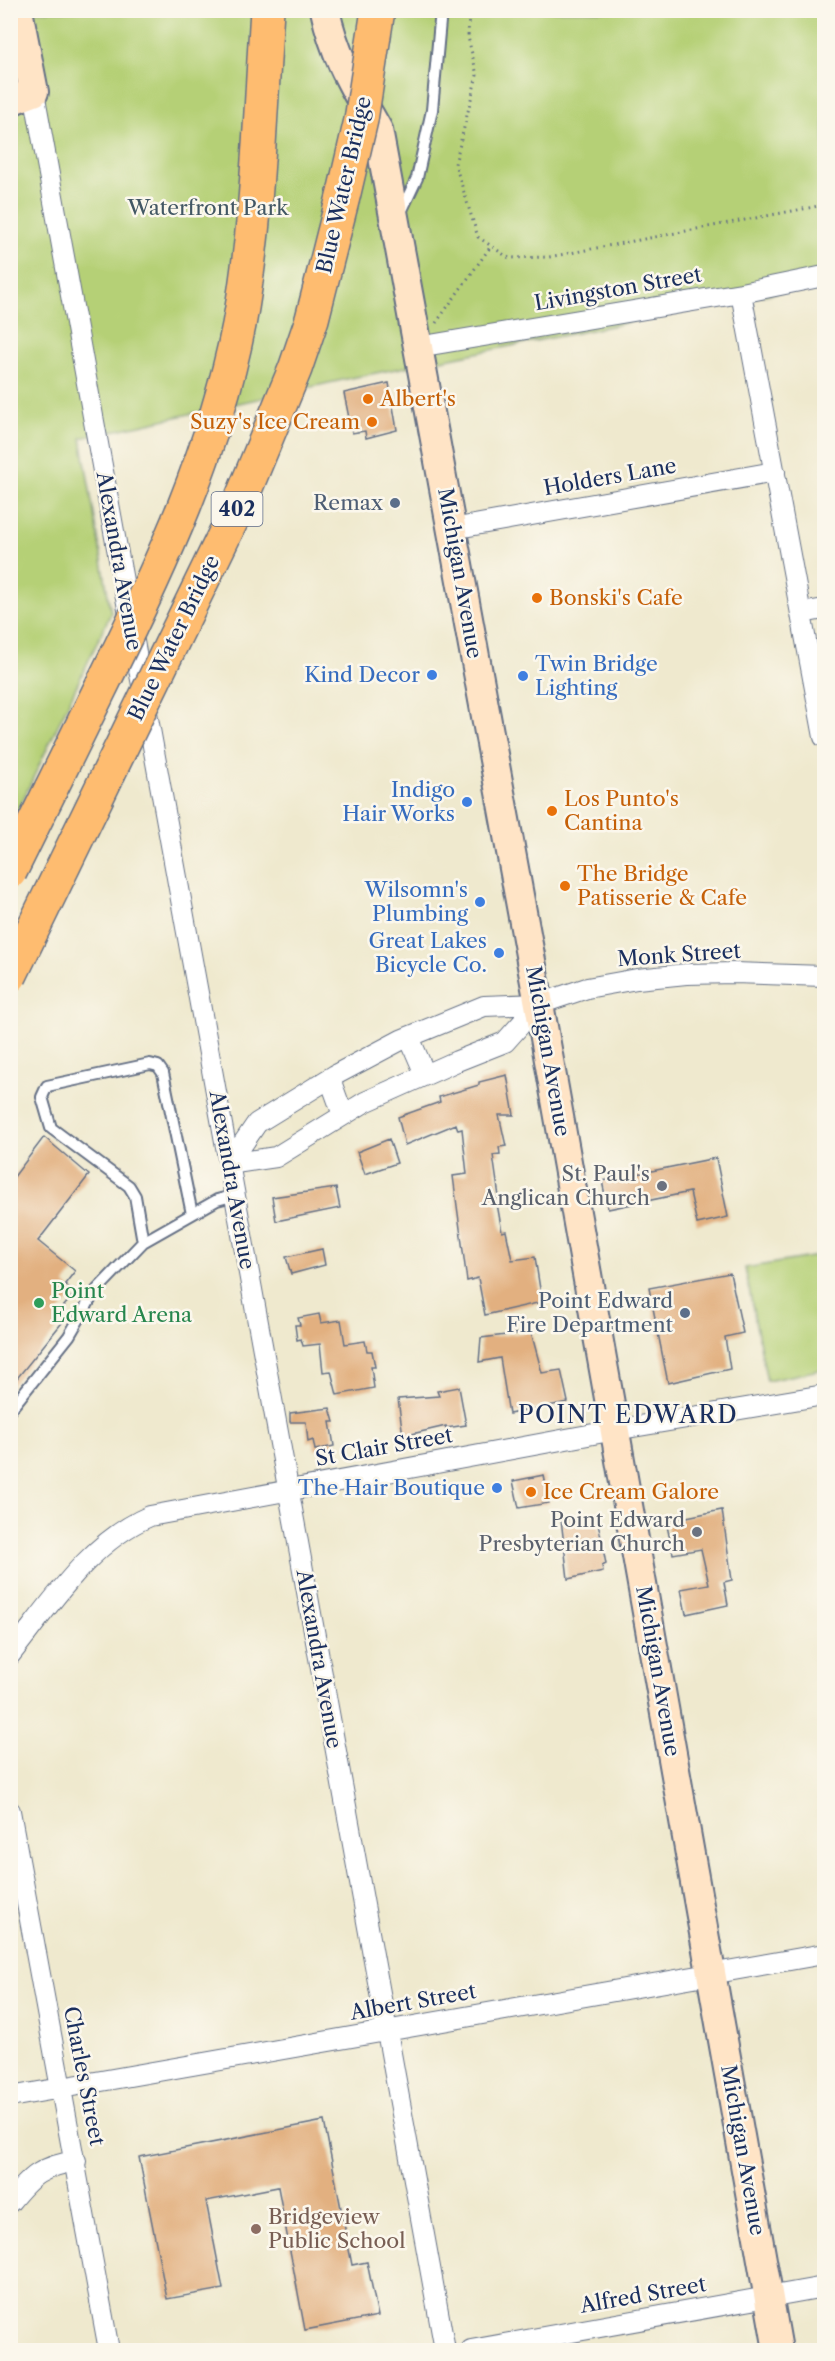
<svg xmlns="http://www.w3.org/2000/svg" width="835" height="2361" font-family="'Libre Caslon Text',serif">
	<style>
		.green { fill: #b5d076; stroke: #68806a; stroke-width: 1.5 }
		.building { fill: #e2b080 }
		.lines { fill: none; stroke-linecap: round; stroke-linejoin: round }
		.lane-casing { stroke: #657085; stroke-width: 14 }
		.street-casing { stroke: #657085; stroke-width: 22 }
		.secondary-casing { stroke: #657085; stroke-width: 32 }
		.path { stroke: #657085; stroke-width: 3; stroke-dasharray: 1.5 4.5; stroke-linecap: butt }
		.lane { stroke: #fff; stroke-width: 10 }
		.street { stroke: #fff; stroke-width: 20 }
		.secondary { stroke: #ffe4c6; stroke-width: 28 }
		.highway-bridge-casing { stroke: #657085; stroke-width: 36; stroke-linecap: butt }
		.highway-bridge { stroke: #febc70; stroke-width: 33 }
		.food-dot { fill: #e8710a; stroke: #fbf7ec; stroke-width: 2 }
		.service-dot { fill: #5c6f8a; stroke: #fbf7ec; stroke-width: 2 }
		.shop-dot { fill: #3f7fe0; stroke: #fbf7ec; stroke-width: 2 }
		.worship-dot { fill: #6b7280; stroke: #fbf7ec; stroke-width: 2 }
		.leisure-dot { fill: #2e9e5b; stroke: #fbf7ec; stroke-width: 2 }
		.education-dot { fill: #8d6e63; stroke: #fbf7ec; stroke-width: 2 }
		.labels { text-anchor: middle; stroke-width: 5; stroke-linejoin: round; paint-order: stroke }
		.shield { fill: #fbf7ec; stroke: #5e6b89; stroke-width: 1.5 }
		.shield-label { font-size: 20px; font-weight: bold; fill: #1b2f5e }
		.street-label { font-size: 21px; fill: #1b2f5e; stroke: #fbf7ec }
		.park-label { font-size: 21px; fill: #425764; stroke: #fbf7ec }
		.food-label { font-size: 21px; fill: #c56008; stroke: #fbf7ec; text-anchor: start }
		.service-label { font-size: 21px; fill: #4e5e75; stroke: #fbf7ec; text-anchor: end }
		.shop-label { font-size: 21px; fill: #366cbe; stroke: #fbf7ec; text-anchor: end }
		.worship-label { font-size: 21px; fill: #5b616d; stroke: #fbf7ec; text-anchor: end }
		.leisure-label { font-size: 21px; fill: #27864d; stroke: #fbf7ec; text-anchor: start }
		.education-label { font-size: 21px; fill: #785e54; stroke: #fbf7ec; text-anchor: start }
		.quarter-label { font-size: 24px; letter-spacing: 1.5px; fill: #1b2f5e; stroke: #fbf7ec }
	</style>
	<rect width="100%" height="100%" fill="#fbf7ec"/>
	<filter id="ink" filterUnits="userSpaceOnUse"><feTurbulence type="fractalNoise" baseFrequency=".0167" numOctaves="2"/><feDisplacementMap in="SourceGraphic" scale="12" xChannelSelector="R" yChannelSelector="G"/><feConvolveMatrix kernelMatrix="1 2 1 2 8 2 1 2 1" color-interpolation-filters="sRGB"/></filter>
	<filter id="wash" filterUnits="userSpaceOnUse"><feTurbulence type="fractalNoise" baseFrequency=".008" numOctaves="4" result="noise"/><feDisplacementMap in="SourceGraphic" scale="24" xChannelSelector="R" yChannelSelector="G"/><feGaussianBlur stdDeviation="1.35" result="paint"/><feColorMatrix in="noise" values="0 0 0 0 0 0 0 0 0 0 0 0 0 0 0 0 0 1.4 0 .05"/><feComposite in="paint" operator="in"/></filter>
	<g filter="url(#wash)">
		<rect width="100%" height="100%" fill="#efe9ce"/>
		<path class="green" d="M11,11H824V283L356,377L81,438L111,613L11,825Z
			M824,1255V1369L767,1381L745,1268Z"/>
		<g id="blocks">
			<path class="building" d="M389,383L397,430L366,438L365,431L352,433L344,393Z
				M507,1075L514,1115H499L506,1146L499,1147L500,1154L493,1155L499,1197L496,1198L502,1232L506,1231L512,1260L535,1257L542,1302L485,1315L478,1278L467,1281L453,1176L467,1174L462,1129L458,1130L456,1124L405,1145L398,1117L440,1102L439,1097L479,1085V1082Z
				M44,1137L89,1175L38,1241L75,1271L65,1284L75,1293L58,1313L65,1319L10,1387V1182Z
				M389,1139L397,1163L365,1174L357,1152Z
				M716,1158L728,1217L697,1224L690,1192L608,1209L602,1181Z
				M336,1188L340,1208L276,1221L272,1197Z
				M322,1249L325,1265L291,1274L286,1257Z
				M730,1273L743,1333L725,1337L730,1369L668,1383L649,1288Z
				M319,1314L321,1323L341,1320L345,1344L365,1341L367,1351H372L375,1367H371L374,1388L337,1395L331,1371L323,1372L320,1344L303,1346L301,1339L297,1340L295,1325H300L298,1318Z
				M531,1332L542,1373L561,1370L568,1402L509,1414L500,1358L479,1362L481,1338Z
				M459,1387L466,1425L446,1428V1426L403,1436L398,1399L439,1396L437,1391Z
				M330,1408L334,1422H330L334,1446L315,1450L313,1440L308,1442L306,1422H290V1413Z
				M544,1475L549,1503L519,1508L513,1481Z
				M722,1510L732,1580L724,1582L728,1605L686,1614L681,1589L709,1584L701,1549L673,1554L666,1521Z
				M597,1517L606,1564L602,1566L603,1571L568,1579L561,1519Z
				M324,2121L352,2265L367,2262L378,2316L305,2330L278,2187L206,2201L223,2289L167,2299L139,2157Z"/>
		</g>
	</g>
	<g filter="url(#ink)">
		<use href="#blocks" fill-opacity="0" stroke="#657085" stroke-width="1.5"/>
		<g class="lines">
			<g class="lane-casing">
				<path id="lane" d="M401,212L417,178L432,110L441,10
					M143,1242L135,1196L129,1186L51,1128L42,1097L47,1086L150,1064L158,1066L163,1073L192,1214
					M10,1410L69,1336L94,1293L143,1242L217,1200L236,1195"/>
			</g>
			<g class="street-casing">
				<path id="street" d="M34,92L445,2350
					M741,293L824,737
					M418,347L741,293L824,276
					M452,529L775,472
					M802,613L824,609
					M409,1037L425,1074
					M330,1079L343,1115
					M229,1164L257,1123L335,1075L401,1040L484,1006L539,1004L587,988L637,979L686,974L735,973L824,976
					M229,1164L276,1157L365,1102L457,1061L505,1042L539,1004
					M10,1655C51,1604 89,1542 150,1516L615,1430L824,1395
					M10,1811L109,2350
					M10,2097L824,1954
					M10,2202C31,2176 42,2166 76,2161
					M471,2350L824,2287"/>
			</g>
			<g class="secondary-casing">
				<path id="secondary" d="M325,10C335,58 355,89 378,130L539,1004L778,2350
					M10,101L34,92L18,10"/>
			</g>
			<path class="path" d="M469,10L468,37L477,75L455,164L478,237L509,258L549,257L824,205
				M10,126L16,127
				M436,323L491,246"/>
			<use href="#lane" class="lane"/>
			<use href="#street" class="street"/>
			<use href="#secondary" class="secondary"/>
			<g class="highway-bridge-casing">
				<path id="highway-bridge" d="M10,872C42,808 73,743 105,679C162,564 214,452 239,325C258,222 260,115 267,10
					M10,976L238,507L295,369L312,319L344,193L361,120L378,10"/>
			</g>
			<use href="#highway-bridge" class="highway-bridge"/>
		</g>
	</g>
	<g class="food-dot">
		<circle cx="368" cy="399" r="6"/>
		<circle cx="372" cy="422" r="6"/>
		<circle cx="537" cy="598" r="6"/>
		<circle cx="552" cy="811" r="6"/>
		<circle cx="565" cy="886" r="6"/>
		<circle cx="531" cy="1492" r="6"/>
	</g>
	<g class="service-dot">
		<circle cx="395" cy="503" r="6"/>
		<circle cx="685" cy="1313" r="6"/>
	</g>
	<g class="shop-dot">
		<circle cx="432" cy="675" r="6"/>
		<circle cx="523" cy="676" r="6"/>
		<circle cx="467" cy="802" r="6"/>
		<circle cx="480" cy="902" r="6"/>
		<circle cx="499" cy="953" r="6"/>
		<circle cx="497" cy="1488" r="6"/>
	</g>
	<g class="worship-dot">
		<circle cx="662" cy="1186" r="6"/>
		<circle cx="697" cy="1532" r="6"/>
	</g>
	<circle class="leisure-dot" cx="39" cy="1303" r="6"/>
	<circle class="education-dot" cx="256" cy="2229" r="6"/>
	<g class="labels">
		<rect class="shield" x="211.5" y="492" width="51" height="34" rx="4.5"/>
		<g class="shield-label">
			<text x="237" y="516">402</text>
		</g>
		<g class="street-label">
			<text transform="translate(344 185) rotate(-77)" y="7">Blue Water Bridge</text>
			<text transform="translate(618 289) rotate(-10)" y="7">Livingston Street</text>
			<text transform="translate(610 477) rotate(-10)" y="7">Holders Lane</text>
			<text transform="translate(119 561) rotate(80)" y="7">Alexandra Avenue</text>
			<text transform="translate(460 573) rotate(80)" y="7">Michigan Avenue</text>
			<text transform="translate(174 638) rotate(-64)" y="7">Blue Water Bridge</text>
			<text transform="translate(679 955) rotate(-4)" y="7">Monk Street</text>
			<text transform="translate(548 1051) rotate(80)" y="7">Michigan Avenue</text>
			<text transform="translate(232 1180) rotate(80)" y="7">Alexandra Avenue</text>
			<text transform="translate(384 1447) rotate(-10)" y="7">St Clair Street</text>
			<text transform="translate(319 1659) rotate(80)" y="7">Alexandra Avenue</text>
			<text transform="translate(658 1671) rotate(80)" y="7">Michigan Avenue</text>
			<text transform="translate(413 2002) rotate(-10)" y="7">Albert Street</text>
			<text transform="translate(84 2076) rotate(79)" y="7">Charles Street</text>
			<text transform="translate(743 2150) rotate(80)" y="7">Michigan Avenue</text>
			<text transform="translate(643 2295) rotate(-10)" y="7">Alfred Street</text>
		</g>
		<g class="park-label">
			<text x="208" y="215">Waterfront Park</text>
		</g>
		<g class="food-label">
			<text x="380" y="406">Albert's</text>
			<text x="360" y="429" text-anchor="end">Suzy's Ice Cream</text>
			<text x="549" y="605">Bonski's Cafe</text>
			<text x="564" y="806">Los Punto's<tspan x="564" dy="24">Cantina</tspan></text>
			<text x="577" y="881">The Bridge<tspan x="577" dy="24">Patisserie &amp; Cafe</tspan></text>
			<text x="543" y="1499">Ice Cream Galore</text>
		</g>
		<g class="service-label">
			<text x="383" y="510">Remax</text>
			<text x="673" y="1308">Point Edward<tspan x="673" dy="24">Fire Department</tspan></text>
		</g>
		<g class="shop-label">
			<text x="535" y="671" text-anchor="start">Twin Bridge<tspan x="535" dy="24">Lighting</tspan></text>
			<text x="420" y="682">Kind Decor</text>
			<text x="455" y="797">Indigo<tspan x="455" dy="24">Hair Works</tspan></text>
			<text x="468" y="897">Wilsomn's<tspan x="468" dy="24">Plumbing</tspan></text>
			<text x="487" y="948">Great Lakes<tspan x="487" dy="24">Bicycle Co.</tspan></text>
			<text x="485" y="1495">The Hair Boutique</text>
		</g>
		<g class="worship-label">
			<text x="650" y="1181">St. Paul's<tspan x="650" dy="24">Anglican Church</tspan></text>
			<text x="685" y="1527">Point Edward<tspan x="685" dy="24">Presbyterian Church</tspan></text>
		</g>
		<g class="leisure-label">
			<text x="51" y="1298">Point<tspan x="51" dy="24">Edward Arena</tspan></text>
		</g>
		<g class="education-label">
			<text x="268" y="2224">Bridgeview<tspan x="268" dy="24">Public School</tspan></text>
		</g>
		<g class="quarter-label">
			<text x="628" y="1423">POINT EDWARD</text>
		</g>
	</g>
	<rect width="835" height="2361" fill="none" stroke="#fbf7ec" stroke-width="36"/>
</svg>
